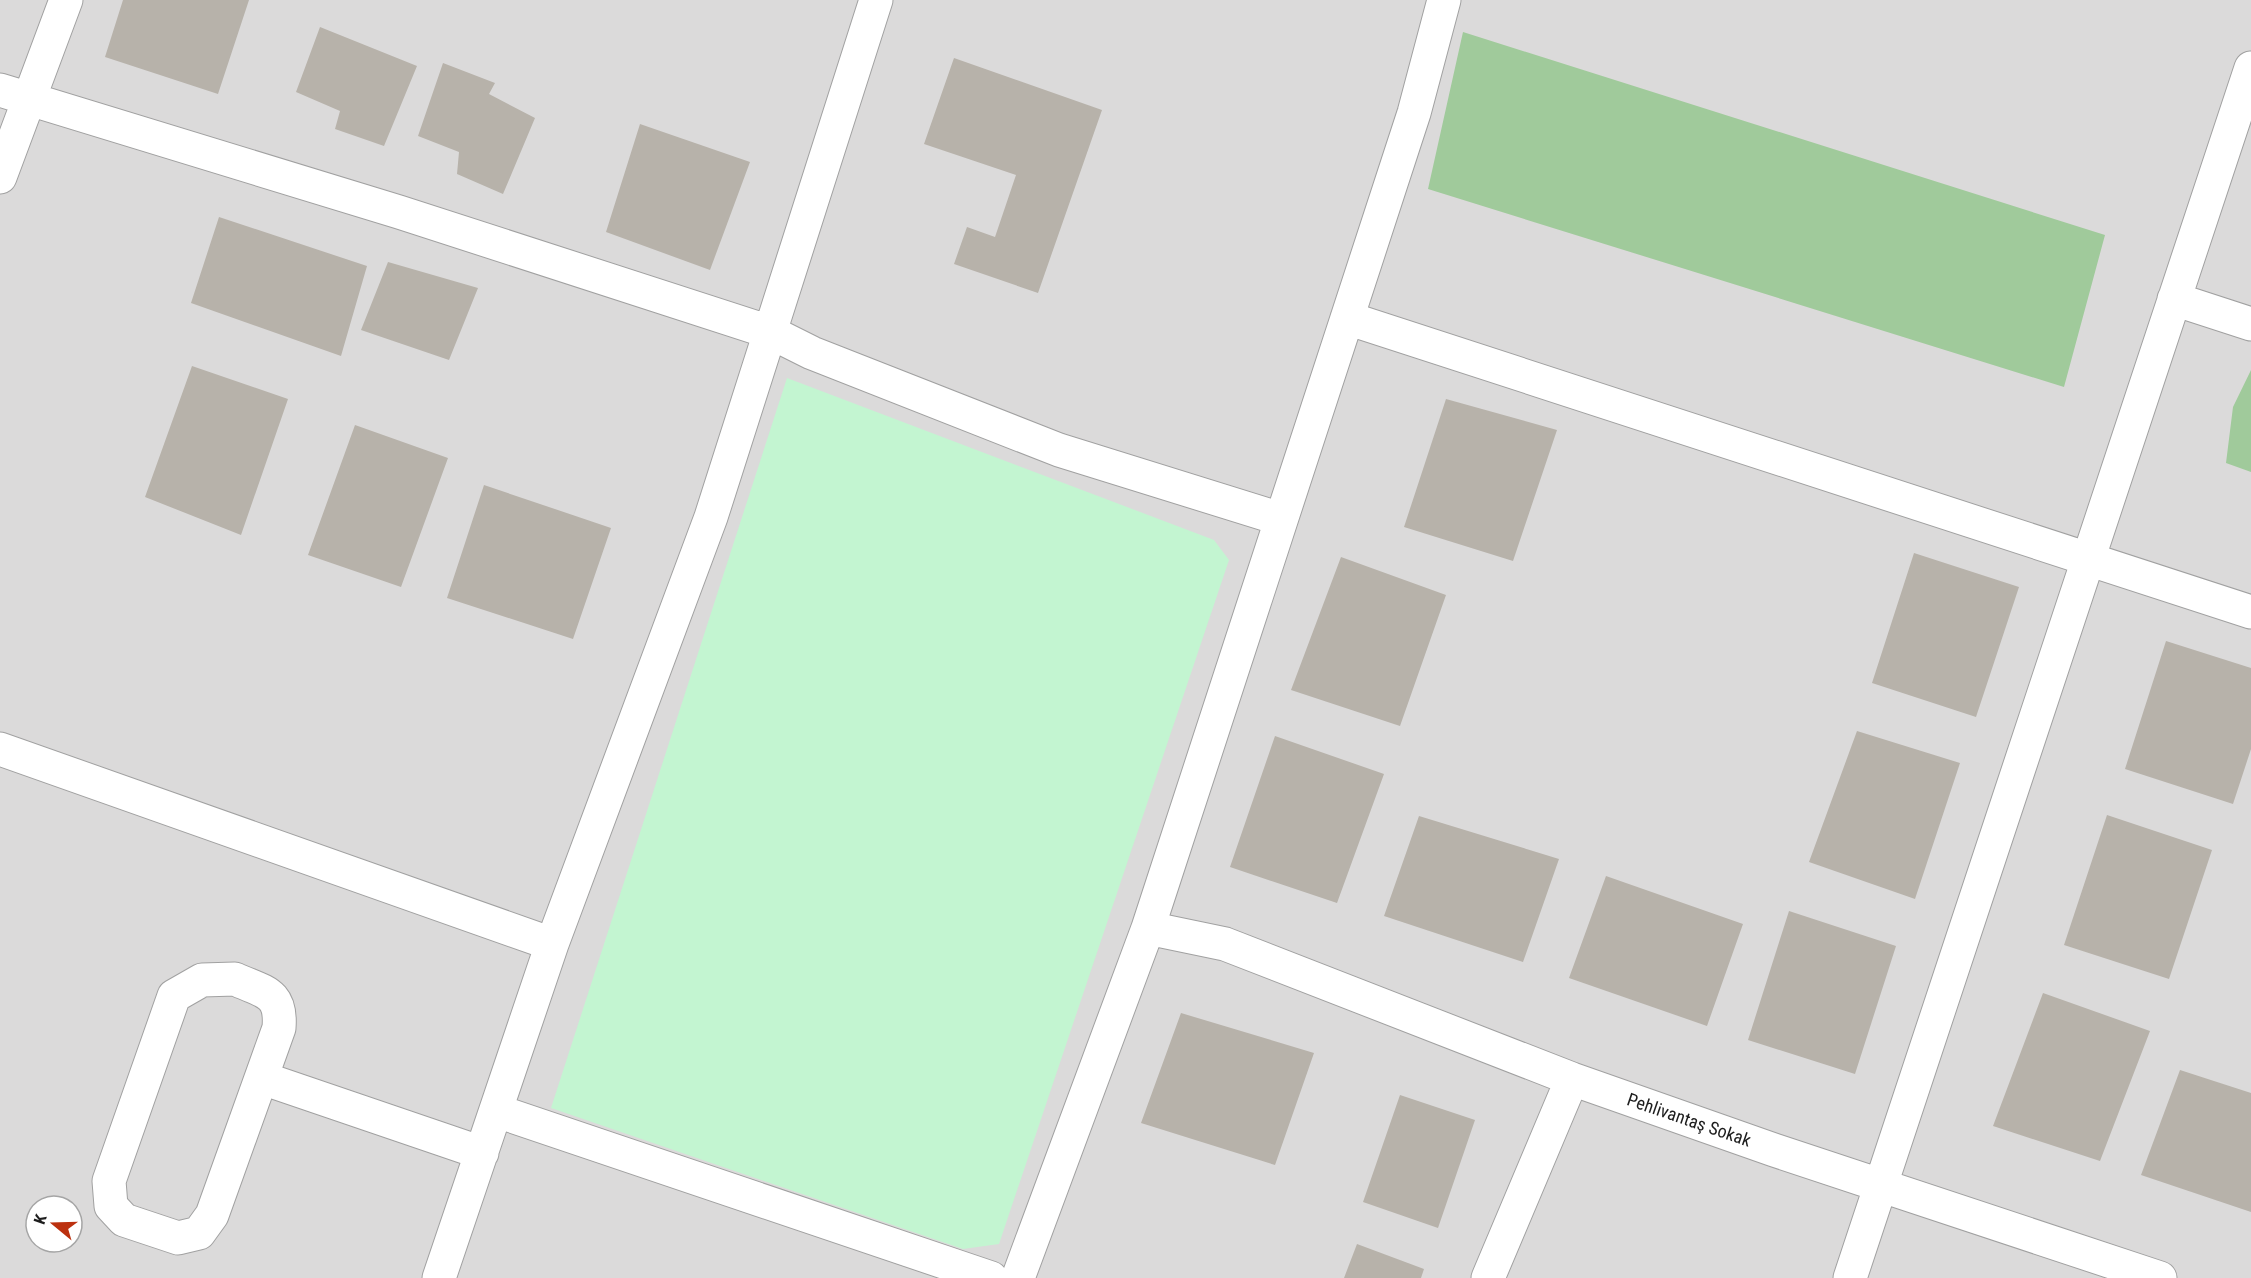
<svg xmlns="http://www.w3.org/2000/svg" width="2251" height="1278" font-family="'Roboto Condensed',sans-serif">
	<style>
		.residential { fill: #dbdada; fill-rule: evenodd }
		.forest { fill: #a0ca9b }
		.park { fill: #c3f5d1 }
		.building { fill: #b7b2aa }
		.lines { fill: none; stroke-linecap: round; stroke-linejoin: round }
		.minor-casing { stroke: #a1a1a1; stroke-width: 35 }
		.minor { stroke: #fff; stroke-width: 33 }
		.labels { text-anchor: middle; stroke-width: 5; stroke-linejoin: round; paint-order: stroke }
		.street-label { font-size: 18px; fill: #1d1d1d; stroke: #fff }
	</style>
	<rect width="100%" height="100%" fill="#eeece4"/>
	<path class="residential" d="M0,0H2251V1278H0ZM36,1206H72V1242H36Z"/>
	<path class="forest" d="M1463,32L2105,235L2064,387L1428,189Z
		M2251,370V472L2226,463L2233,407Z"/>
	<path class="park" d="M787,378L1214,540L1229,560L999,1244L963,1249L551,1108Z"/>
	<path class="building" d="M123,0H249L218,94L105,57Z
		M320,27L417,66L384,146L335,129L340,111L296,92Z
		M954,58L1102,110L1038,293L954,264L967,227L995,237L1016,175L924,144Z
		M443,63L495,83L489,94L535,118L503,194L457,174L459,152L418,136Z
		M640,124L750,162L710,270L606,232Z
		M219,217L367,266L341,356L191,303Z
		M388,262L478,288L449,360L361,330Z
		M192,366L288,399L241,535L145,497Z
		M1446,399L1557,430L1513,561L1404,527Z
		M355,425L448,458L401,587L308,555Z
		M484,485L611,528L573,639L447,598Z
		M1914,553L2019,587L1976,717L1872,683Z
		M1341,557L1446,595L1400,726L1291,690Z
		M2166,641L2251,668V749L2233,804L2125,769Z
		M1857,731L1960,763L1915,899L1809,862Z
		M1275,736L1384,774L1337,903L1230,867Z
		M2107,815L2212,850L2169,979L2064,945Z
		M1419,816L1559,859L1523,962L1384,916Z
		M1606,876L1743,924L1707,1026L1569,978Z
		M1789,911L1896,946L1855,1074L1748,1040Z
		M2043,993L2150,1031L2100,1161L1993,1126Z
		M1181,1013L1314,1053L1275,1165L1141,1123Z
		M2180,1070L2251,1093V1212L2141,1175Z
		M1400,1095L1475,1120L1438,1228L1363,1202Z
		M1357,1244L1424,1269L1421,1278H1344Z"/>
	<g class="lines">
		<g class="minor-casing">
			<path id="minor" d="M1444,0L1414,113L1148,928L1225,944L1572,1079L1774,1150L2160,1278
				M0,90L399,212L770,332L812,353L1059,450L1281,519
				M0,177L66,0
				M2174,299L2251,324
				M1347,318L2251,612
				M0,749L552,944
				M235,979C263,992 282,991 279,1028L212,1215L199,1233L178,1238L124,1220L111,1206L109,1181L174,996L202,980Z
				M262,1078L482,1153
				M497,1111L991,1278
				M439,1278L552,944L711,517L876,0
				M1018,1278L1148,928
				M1488,1278L1572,1079
				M1850,1278L2251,68"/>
		</g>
		<use href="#minor" class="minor"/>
	</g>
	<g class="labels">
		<g class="street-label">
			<text transform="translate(1689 1120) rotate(19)" y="6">Pehlivantaş Sokak</text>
		</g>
	</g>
	<g transform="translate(54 1224) rotate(289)"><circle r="28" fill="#ffffff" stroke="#a5a5a5" stroke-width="1.5"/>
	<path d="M0-4.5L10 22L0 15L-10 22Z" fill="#bc310f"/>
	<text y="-9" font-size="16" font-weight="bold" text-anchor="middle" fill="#1d1d1d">K</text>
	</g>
</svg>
